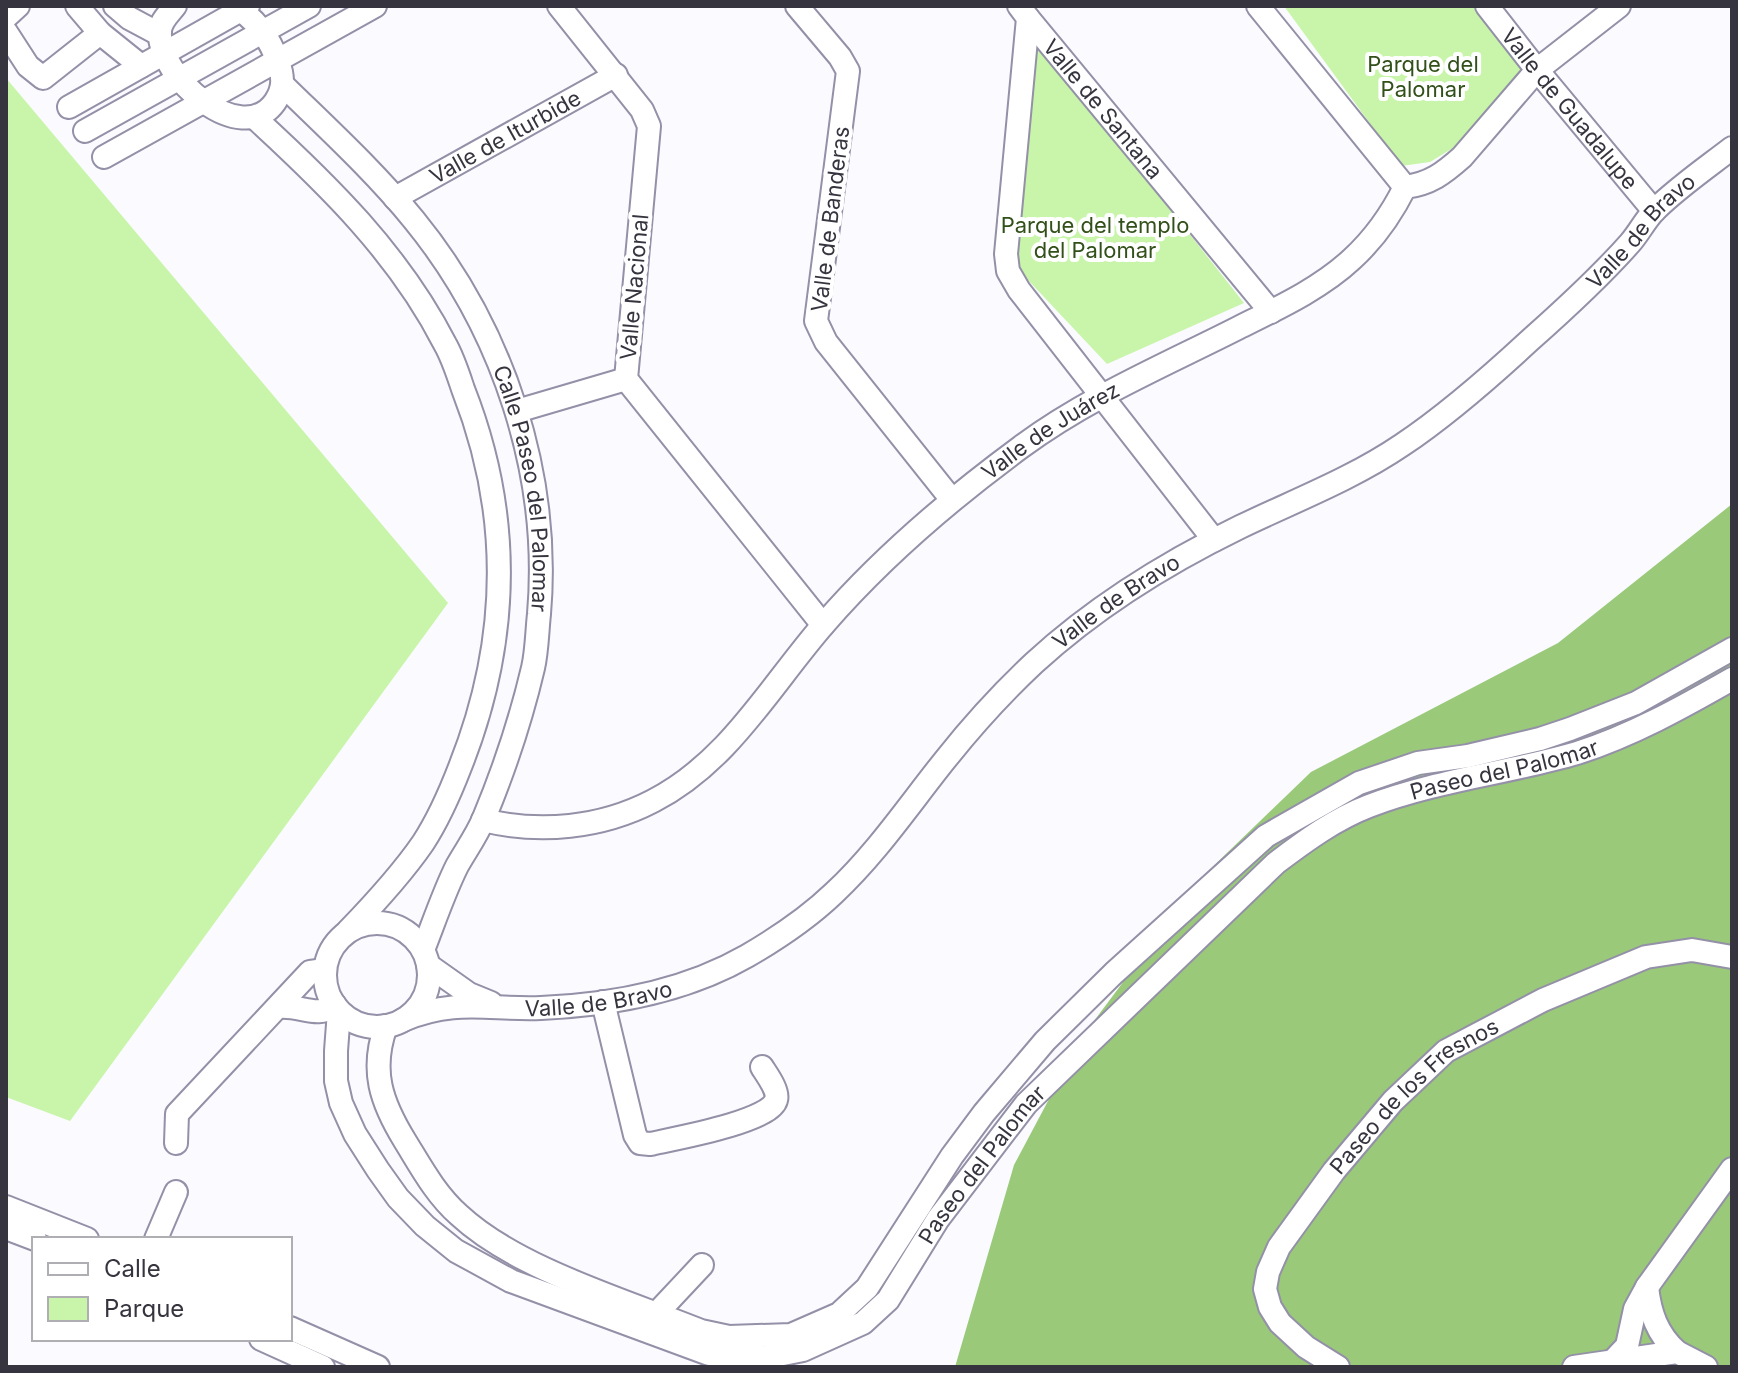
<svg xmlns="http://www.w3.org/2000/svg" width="1738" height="1373" font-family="Inter,sans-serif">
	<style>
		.green { fill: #c8f5aa }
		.forest { fill: #9ac97a }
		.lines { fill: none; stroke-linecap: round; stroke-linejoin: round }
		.minor-casing { stroke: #9390a7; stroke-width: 26 }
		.minor { stroke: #fff; stroke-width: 22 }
		.labels { text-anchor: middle; stroke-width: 8; stroke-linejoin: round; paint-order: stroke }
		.park-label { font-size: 22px; fill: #325019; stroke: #fff }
		.street-label { font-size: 22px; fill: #36353f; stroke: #fff }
	</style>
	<rect width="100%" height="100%" fill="#fafaff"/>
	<path class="green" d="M1284,6H1479L1528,67L1453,148L1430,162L1401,166Z
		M1034,37L1244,303L1107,364L1014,265Z
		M6,78L448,603L70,1121L6,1097Z"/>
	<path class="forest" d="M1732,504V1367H955L1014,1165L1082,1037L1201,878L1311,772L1558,643Z"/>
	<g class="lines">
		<g class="minor-casing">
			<g id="minor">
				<path d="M115,6L129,18L159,34"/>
				<path d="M175,6C169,14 160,21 160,32C157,76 241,150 275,102C284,89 284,77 278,62C270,39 255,17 233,6"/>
				<path d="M559,6L642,110L649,126L626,379L823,625"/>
				<path d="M797,6L840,57L848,71L816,321L826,342L952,500"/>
				<path d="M1019,6L1028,18L1006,254L1008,271L1019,290L1214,540"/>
				<path d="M1258,6L1405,187"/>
				<path id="s1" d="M1487,6L1537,70L1654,211"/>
				<path d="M6,17L18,6"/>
				<path id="s2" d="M1028,18L1271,312"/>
				<path d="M6,32L28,66L43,78L100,33L77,6"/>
				<path d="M100,33L141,66"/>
				<path id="s3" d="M283,85C328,129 374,171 414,220C503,329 551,474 539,614C537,632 537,651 533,668C521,719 504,770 484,818C477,835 466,850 457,866C444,892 434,922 423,950"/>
				<path d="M69,107L248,6"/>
				<path d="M255,118C328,185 399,254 445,344C453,358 458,374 463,389C513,516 510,641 460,767C450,793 438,820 423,843C401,875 375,903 348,931"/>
				<path d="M85,131L309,6"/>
				<path d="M104,157L375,6"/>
				<path id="s4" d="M395,198L616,75"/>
				<path d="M517,411L626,379"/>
				<path id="s5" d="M483,820C540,834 601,828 653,801C729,762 770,686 824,624C882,557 949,500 1021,447C1087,398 1165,365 1238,328C1276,309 1320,289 1352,259C1375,238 1391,215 1405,187C1430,184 1444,173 1462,157L1537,70L1619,6"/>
				<circle cx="377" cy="975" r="52"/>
				<path d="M428,965L469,994L491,1003"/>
				<path d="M603,1002L635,1135L640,1143L650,1144C672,1139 770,1122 776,1100C779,1091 767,1075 762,1067"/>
				<path d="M279,1007C302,1005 317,1019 335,1005"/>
				<path id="s6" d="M339,1011L336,1051V1081L341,1103L355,1134L378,1170L398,1198L425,1226L456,1251L511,1281L709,1354L734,1358H763L803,1350L863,1323L888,1300L938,1219L1026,1104L1276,863C1305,841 1335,819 1369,806C1437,780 1509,773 1577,753C1631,736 1683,707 1732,679"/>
				<path id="s7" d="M403,1020C456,998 488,1010 541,1008C611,1005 686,991 747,956C778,938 809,917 834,893C876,854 909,805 945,760C972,726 1002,693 1034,663C1095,607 1166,563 1240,527C1294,501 1352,479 1402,445C1447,415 1489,378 1529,341C1564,310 1599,278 1630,243C1639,233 1645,220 1655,210C1677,188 1706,168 1732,148"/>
				<path d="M386,1026C370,1070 381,1102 405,1141C421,1167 436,1195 459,1215C517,1269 627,1301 701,1331L729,1337L791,1335L839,1314L867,1288L952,1156L984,1113L1045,1041L1114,973L1266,836L1359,783L1418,763L1468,756L1540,739L1570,729L1636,703L1732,649"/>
				<path d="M176,1143L177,1114L310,972L325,970"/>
				<path d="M6,1207L87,1239"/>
				<path d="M6,1228L35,1239"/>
				<path d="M156,1239L176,1192"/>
				<path d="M1647,1287C1650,1313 1657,1334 1677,1352"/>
				<path d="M651,1325L657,1313L702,1265"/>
				<path d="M290,1328L378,1367"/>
				<path d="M261,1339L323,1367"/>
				<path d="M1611,1363L1627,1346L1635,1309L1647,1287L1732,1169"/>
				<path id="s8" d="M1338,1367L1306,1347L1280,1323L1270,1307L1265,1289L1268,1272L1279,1247L1334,1171L1393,1101L1446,1051L1543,1000L1646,957L1692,950L1732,957"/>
				<path d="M1574,1367L1677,1352L1706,1367"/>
			</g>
		</g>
		<use href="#minor" class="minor"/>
	</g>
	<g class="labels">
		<g class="park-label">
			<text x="1423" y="72">Parque del<tspan x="1423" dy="25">Palomar</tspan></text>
			<text x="1095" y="233">Parque del templo<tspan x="1095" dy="25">del Palomar</tspan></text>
		</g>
		<g class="street-label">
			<text dy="8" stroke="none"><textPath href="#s2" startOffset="118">Valle de Santana</textPath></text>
			<text dy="8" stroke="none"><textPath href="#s1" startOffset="132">Valle de Guadalupe</textPath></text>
			<text dy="8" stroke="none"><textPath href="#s4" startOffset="126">Valle de Iturbide</textPath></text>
			<text transform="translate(830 219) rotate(-83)" y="8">Valle de Banderas</text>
			<text dy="8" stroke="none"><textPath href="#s7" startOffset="1518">Valle de Bravo</textPath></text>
			<text transform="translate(634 287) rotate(-85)" y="8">Valle Nacional</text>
			<text dy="8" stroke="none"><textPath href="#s5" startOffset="722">Valle de Juárez</textPath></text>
			<text dy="8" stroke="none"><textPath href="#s3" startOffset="484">Calle Paseo del Palomar</textPath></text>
			<text dy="8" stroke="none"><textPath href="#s7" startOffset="870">Valle de Bravo</textPath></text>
			<text dy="8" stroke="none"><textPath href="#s6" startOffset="1588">Paseo del Palomar</textPath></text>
			<text dy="8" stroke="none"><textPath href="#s7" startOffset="198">Valle de Bravo</textPath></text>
			<text dy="8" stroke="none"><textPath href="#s8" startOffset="360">Paseo de los Fresnos</textPath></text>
			<text dy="8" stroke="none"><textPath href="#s6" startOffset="916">Paseo del Palomar</textPath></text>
		</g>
	</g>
	<rect width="1738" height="1373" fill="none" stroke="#36353f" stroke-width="16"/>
	<rect x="32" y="1237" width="260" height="104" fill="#ffffff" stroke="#afaeb2" stroke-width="2"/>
	<rect x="48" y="1263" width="40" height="12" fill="#ffffff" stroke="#afaeb2" stroke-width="2"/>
	<text x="104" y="1277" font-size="24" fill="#36353f">Calle</text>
	<rect x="48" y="1297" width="40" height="24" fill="#c8f5aa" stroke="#afaeb2" stroke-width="2"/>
	<text x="104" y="1317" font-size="24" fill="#36353f">Parque</text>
</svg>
